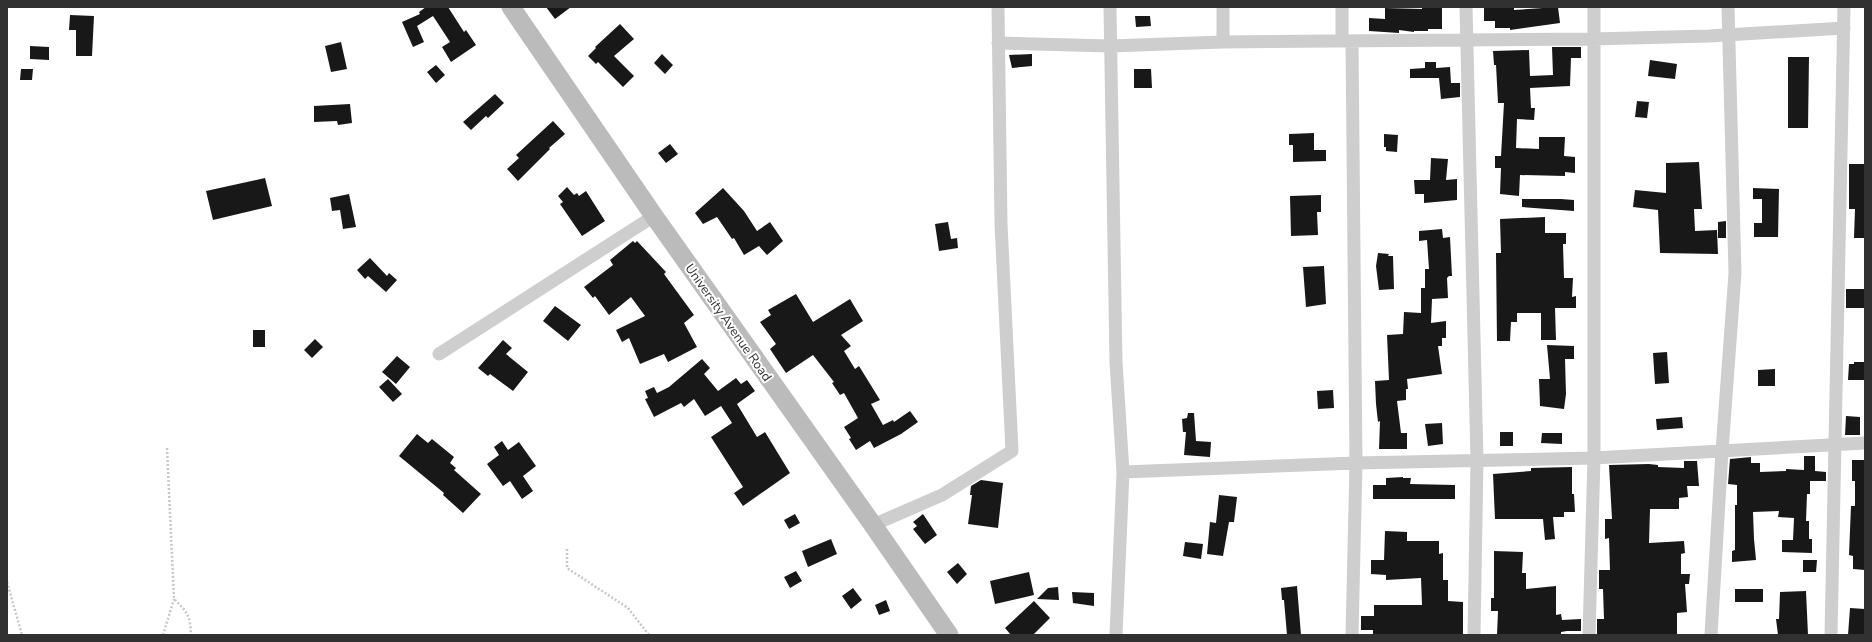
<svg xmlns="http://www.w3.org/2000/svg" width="1872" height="642" font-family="'Nunito Sans',sans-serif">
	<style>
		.building { fill: #181818 }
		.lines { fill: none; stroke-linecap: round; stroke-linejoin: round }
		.path { stroke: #c8c8c8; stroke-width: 2.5; stroke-dasharray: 2 2; stroke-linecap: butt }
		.minor { stroke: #cecece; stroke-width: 13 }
		.secondary { stroke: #bbb; stroke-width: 19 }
		.labels { text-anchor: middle; stroke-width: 4; stroke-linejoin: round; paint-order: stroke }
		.street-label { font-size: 13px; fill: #313131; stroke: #fff }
	</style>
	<rect width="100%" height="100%" fill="#fff"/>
	<path class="building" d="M426,7H448L464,32L466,30L476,45L451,62L442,47L450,42L433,16L417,26L424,42L413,47L402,22L420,14L419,12Z
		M546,7H571L555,19Z
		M1422,7H1442V29H1428V31H1414V32L1399,30V33L1369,31V18L1385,19V8L1422,9Z
		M1514,7V10L1558,7L1560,23L1510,30V28H1495V21H1484V8Z
		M70,15L94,16L92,56H76V30H69Z
		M1135,16H1150L1151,26L1136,27Z
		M620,24L634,39L614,56L634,76L623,87L598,62L596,64L588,56L596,48L595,47Z
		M341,42L347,69L331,72L325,46Z
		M30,46L49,47V60L30,59Z
		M1552,47H1581V58H1571L1570,86L1530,88L1531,108H1535L1534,120L1517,119L1516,148L1539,149V137H1565L1564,156L1575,157V173L1565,172V176L1520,175L1519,196L1500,194L1501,168H1495V156H1501L1504,103H1498L1496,65H1494L1493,51L1529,50L1530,76L1553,75Z
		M662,54L673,65L665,74L654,63Z
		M1032,54V66L1012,68L1009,55Z
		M1788,57H1809L1808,128H1788Z
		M1650,60L1677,64L1675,79L1648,76Z
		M1425,62H1436V68L1450,67L1451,83H1460V97L1441,99L1439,78H1410V69L1425,68Z
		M436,65L445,75L436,83L427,72Z
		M21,69H33L32,80H20Z
		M1134,69H1151L1152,88H1134Z
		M495,94L504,103L488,118L486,116L471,130L463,122Z
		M1637,101L1649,102L1647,118L1635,117Z
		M350,104L352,123L338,125L337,121L314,122V106Z
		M553,121L565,134L549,148L550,149L518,181L507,169L519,158L516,155Z
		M1314,133V150H1326V161L1293,162V145H1289V134Z
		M1384,134L1398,135L1397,152L1386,151V147H1384Z
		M670,144L678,154L666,163L658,153Z
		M1431,158L1448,159L1446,180L1457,179V200L1424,203V194H1415L1414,180H1430Z
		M1699,162L1702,209H1694L1695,231L1717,230L1718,254L1660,253L1658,210L1633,207L1635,190L1666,193V163Z
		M1849,164H1865V238H1854L1855,209H1849Z
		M265,178L272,206L213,220L206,191Z
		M567,187L574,195L577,193L579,196L586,191L605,221L582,236L560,204L563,202L558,196Z
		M723,188L744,211L757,231L770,222L783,241L767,255L759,246L744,255L734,238L732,239L717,217L703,224L695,213Z
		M1753,188L1779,189L1778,237H1754V223H1762V199H1753Z
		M349,194L356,227L343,229L340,210L332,211L330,198Z
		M1321,195V212H1317L1318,235L1291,236L1290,196Z
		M1522,199H1561L1574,200V211L1522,207Z
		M1545,217V233H1566V244H1563L1564,278H1573L1572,297L1576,296V308H1555L1556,340H1541V313H1517V322H1511L1510,341H1497L1496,253H1501L1500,219Z
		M1726,221V238H1718V222Z
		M948,222L951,239L957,238L958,248L939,251L935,224Z
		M1442,229L1443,238L1450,237L1452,276H1449L1447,278L1448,298L1432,299L1431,323L1446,321V338H1442V346H1438L1442,374L1407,379L1408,389H1406V400L1397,401L1401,433H1407V449H1379L1380,421L1378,422L1376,404L1375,381L1389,380L1387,335L1403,334L1404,312L1421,313V288H1425V269H1429L1427,240L1419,241V231Z
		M633,241L635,243L637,241L666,272L664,274L694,315L684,323L697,347L668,362L664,354L640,364L629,338L622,342L616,330L645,316L631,297L609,315L595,296L593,298L584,287L613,265L610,260Z
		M1378,253L1389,254L1388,256H1393L1394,289L1379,290L1376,266Z
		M370,258L387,276L389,273L397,280L386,292L368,276L365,279L357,270Z
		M1324,266L1326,304L1306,307L1303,267Z
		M1846,289H1865V308H1846Z
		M796,294L813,322L850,299L863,321L841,335L851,346L844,351L855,369L859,366L880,400L871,404L883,425L893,420L894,422L910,411L918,422L901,434L874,448L870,441L856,450L849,439L851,438L844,427L858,418L844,393L840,395L832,383L834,382L813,355L786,373L770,349L776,344L760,322L771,315L768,310Z
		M555,306L581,325L568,341L543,321Z
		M253,330H265V347H253Z
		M315,339L323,347L312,358L304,350Z
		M503,340L512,348L506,354L528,372L513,391L490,374L488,376L478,368Z
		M1547,345L1574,346V359H1565L1566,394L1564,409L1540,406L1539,379H1550Z
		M1667,352L1669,383L1655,384L1653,353Z
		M397,356L410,367L396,384L382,372Z
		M702,359L710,368L704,374L718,391L736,378L741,384L747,380L755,391L737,404L757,437L765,432L790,473L743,506L734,493L743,487L711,437L732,423L721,406L705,416L694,399L684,407L681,403L654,417L645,399L648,398L645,391L654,387L657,393L669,387Z
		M1854,362H1865V380H1848L1849,364H1854Z
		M1775,369V386H1758V370Z
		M388,379L402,394L393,402L379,387Z
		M1333,390L1334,408L1318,409L1317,391Z
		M1188,413H1194L1196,441L1211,442L1210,457L1184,455L1186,432H1183L1182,419L1187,418Z
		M1846,416L1860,417V435H1845Z
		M1682,417L1683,428L1657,430L1656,419Z
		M1442,423L1443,444L1428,446L1425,424Z
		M1500,432H1513V446H1500Z
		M1542,433H1562V444L1541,443Z
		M417,434L428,443L432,439L454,457L450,463L456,468L454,470L481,494L463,513L443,495L444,493L399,456Z
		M502,441L508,450L519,442L536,466L523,476L533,491L522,499L510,481L503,486L487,464L499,455L494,447Z
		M1804,456H1815V471L1826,472V481H1810V494H1807L1806,521H1809V539H1812V553L1782,552V540H1793L1794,518L1778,517L1779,511L1753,512L1754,539L1756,560L1732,562V551L1735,550V505H1737V485L1728,484L1730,459L1751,457V463H1760V472L1786,471V469L1804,470Z
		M1852,460H1865V570L1853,569V556L1849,555L1851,506H1855V481H1852Z
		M1684,461H1697L1699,486H1687L1688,497L1679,498V509H1650L1649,543L1684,541L1685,553L1681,554V574H1690L1689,584H1685L1687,612L1677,613V635H1597V619H1604L1603,589H1599V570H1610L1609,538L1605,539V519H1612L1609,465L1649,464L1658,465V467L1684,468Z
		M1572,467V494H1574L1575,512H1564V517H1553L1555,539L1545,540L1543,519H1495L1493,474L1531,471V468Z
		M1403,477V478H1411L1410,484L1455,485V499H1373V485H1386V478Z
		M981,480L1003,483L998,528L968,524L972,495H970L971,486Z
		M1219,495L1237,497L1234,522H1229L1223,556L1207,554L1210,522L1216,523Z
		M795,514L800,523L789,529L784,520Z
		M923,514L937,535L925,544L913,529L917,526L913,522Z
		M1385,531L1407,532V541H1439V554L1443,553V580H1448V601L1463,602V635H1373V630H1361V616H1374V605H1422L1421,578L1386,580V575L1371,574V560H1384Z
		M831,539L837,554L808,567L802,551Z
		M1185,542L1203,544L1201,559L1183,556Z
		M1494,551L1523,552L1522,573H1526V589L1556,586V615L1561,614L1562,620L1581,619V631H1567L1561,632V635H1497L1498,611H1491V598H1494Z
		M1803,560H1817L1816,572H1803Z
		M958,563L967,574L957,584L947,572Z
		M796,571L802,581L790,588L784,577Z
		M1029,572L1034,595L995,604L990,581Z
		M1297,586L1301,635H1287L1284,600H1282L1281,588Z
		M1058,587L1059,600L1037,599L1048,588Z
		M853,588L862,600L851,609L842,596Z
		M1735,589H1763V602H1735Z
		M1806,591L1808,635H1778L1776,619H1779L1780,592Z
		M1072,592L1094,593V606L1073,603Z
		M886,600L890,611L879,615L875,605Z
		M1034,601L1050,618L1033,635H1011L1005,628Z
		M1850,608L1865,609V635H1848Z"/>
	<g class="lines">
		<path class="path" d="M167,448L174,599C188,613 190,615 191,635
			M567,549V568L628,608L649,635
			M7,582L22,635
			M163,635L174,599"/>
		<path class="minor" d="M1110,7L1116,362L1123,472L1116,635
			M1223,7V42
			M1466,7L1477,460L1474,635
			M1342,40V7
			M1352,42L1356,463L1352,635
			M998,43L1110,46L1223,42L1593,39L1709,36L1844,28
			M439,354L654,216
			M1123,472L1356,463L1594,458L1865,443
			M873,525L942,495L1012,451L1001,224L998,7
			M1589,635L1594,458V7
			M1711,635L1722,451L1735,273L1728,7
			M1831,635L1844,7"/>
		<path class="secondary" d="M511,7L654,216L873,525L949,635"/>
	</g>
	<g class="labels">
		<g class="street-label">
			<text transform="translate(729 322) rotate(55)" y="5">University Avenue Road</text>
		</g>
	</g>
	<rect width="1872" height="642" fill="none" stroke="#313131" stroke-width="16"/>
</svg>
